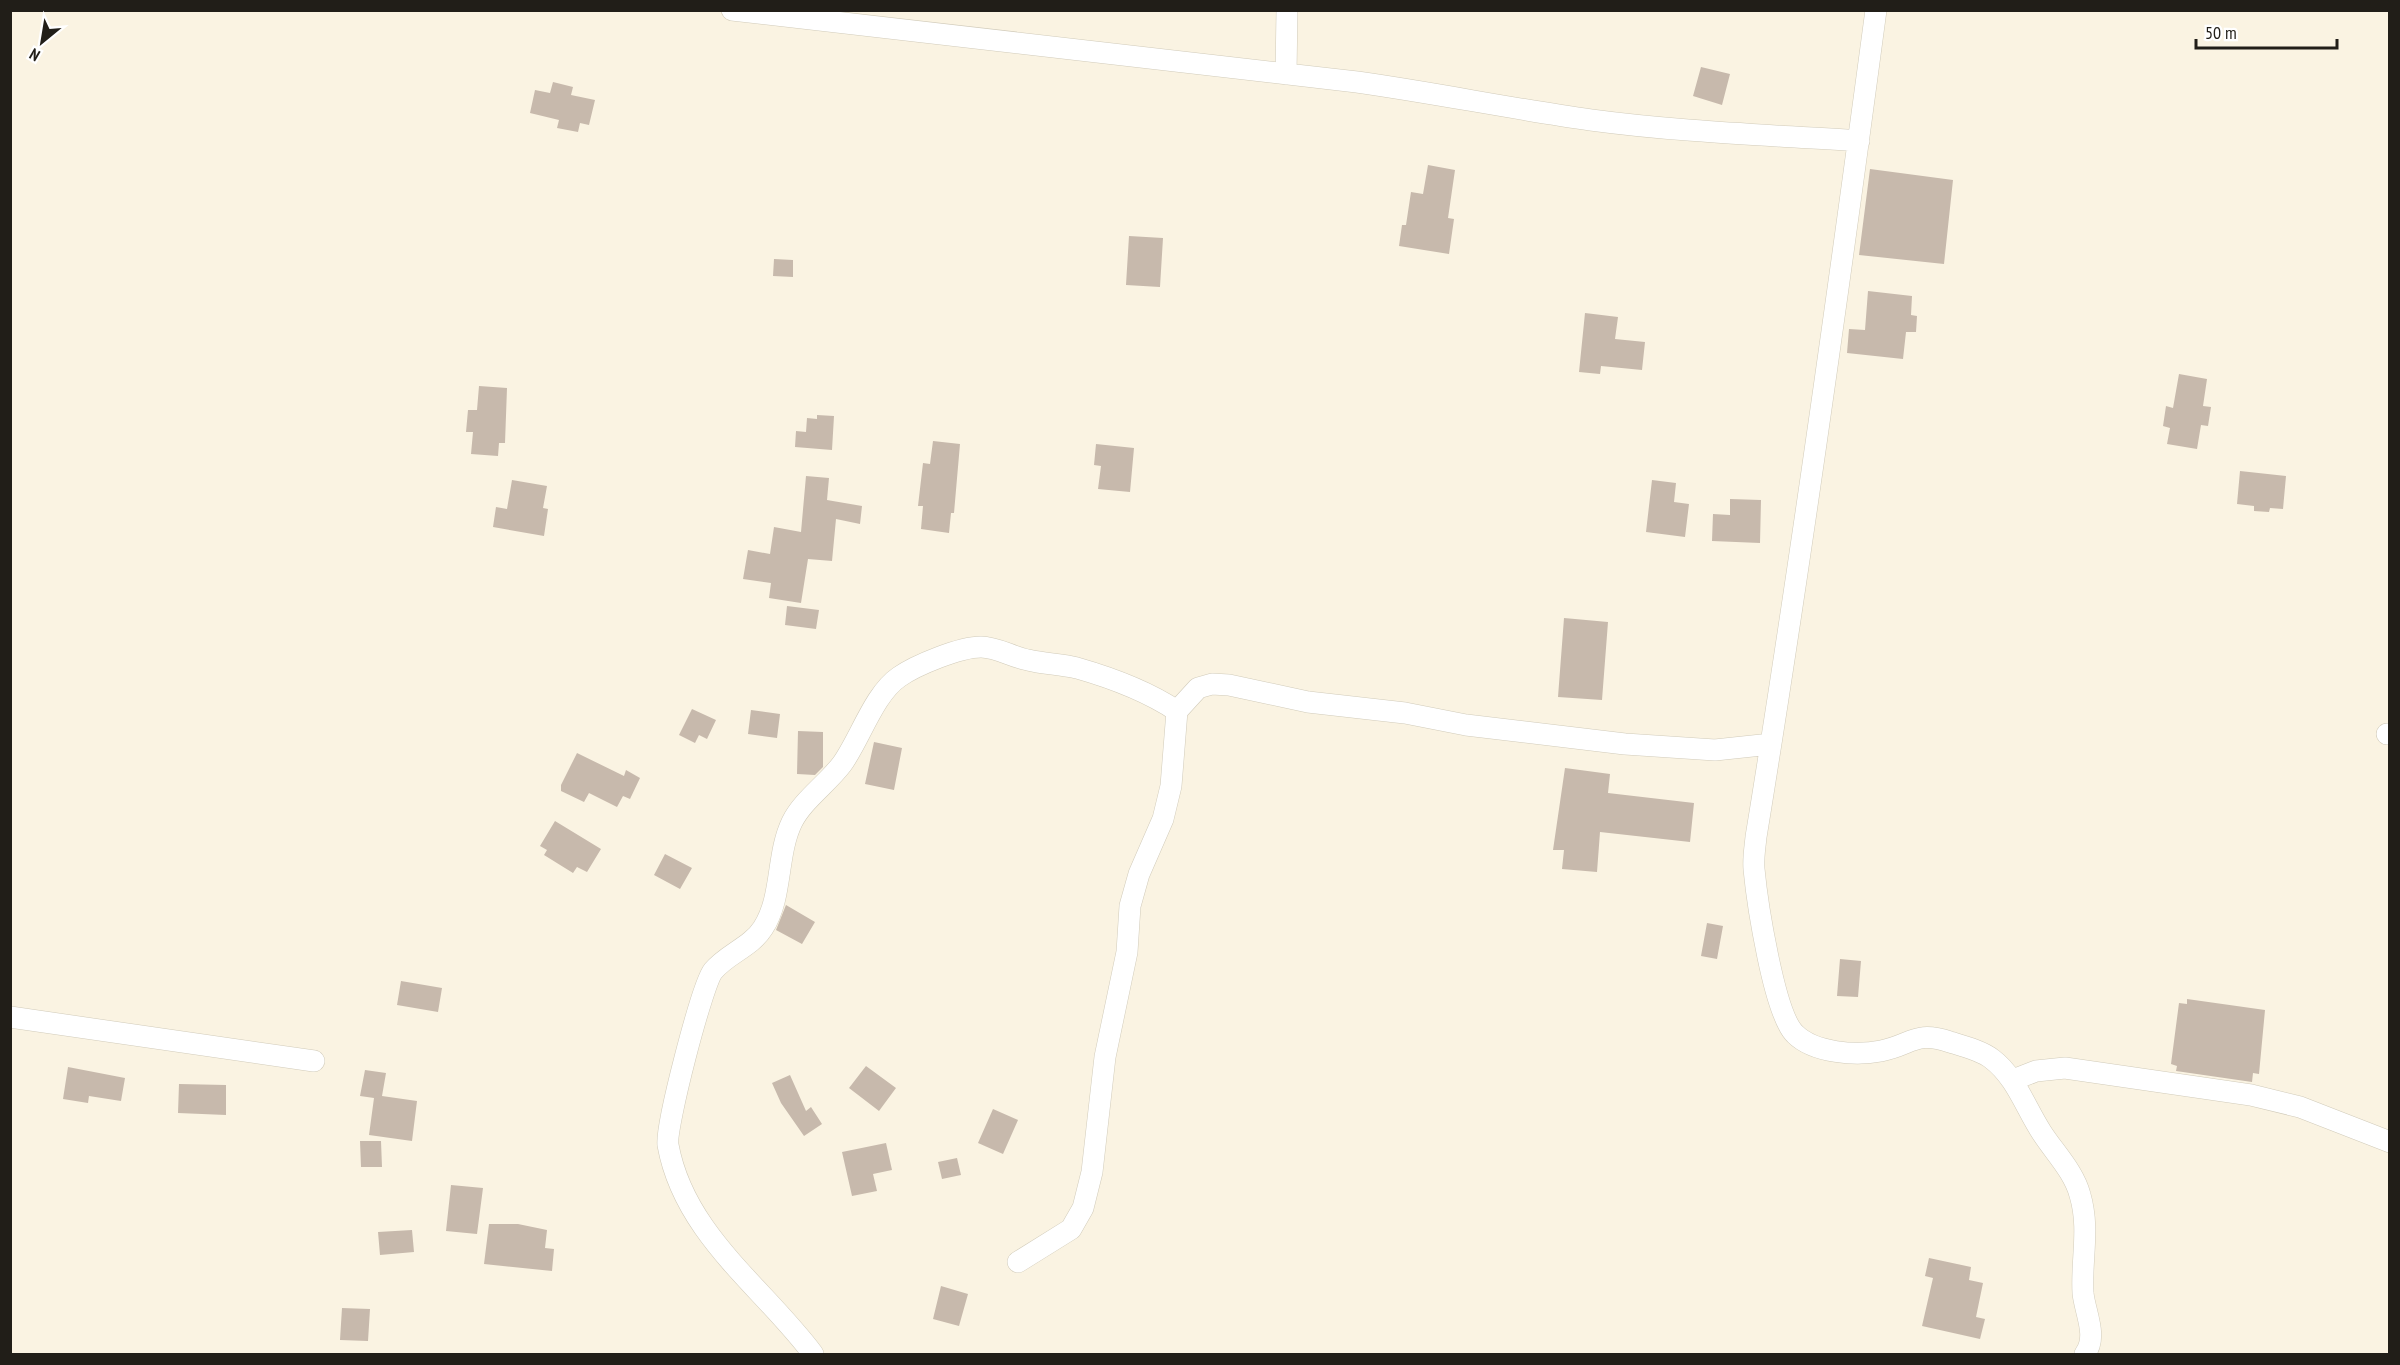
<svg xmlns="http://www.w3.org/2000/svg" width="2400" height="1365" font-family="'PT Sans Narrow',sans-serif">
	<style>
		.building { fill: #c7b9ac }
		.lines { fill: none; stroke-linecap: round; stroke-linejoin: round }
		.street-casing { stroke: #d1cbba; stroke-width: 22 }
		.street { stroke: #fff; stroke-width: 21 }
	</style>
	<rect width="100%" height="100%" fill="#faf3e2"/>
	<path class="building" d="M1701,67L1730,74L1722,105L1693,96Z
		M553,82L573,87L571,95L595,100L589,125L580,123L578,132L557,128L559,120L530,113L535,90L550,93Z
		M1428,165L1455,170L1448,218L1454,219L1449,254L1399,246L1402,225H1406L1411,192L1423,194Z
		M1870,169L1953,180L1944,264L1859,255Z
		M1129,236L1163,238L1160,287L1126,285Z
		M774,259L793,260V277L773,276Z
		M1868,291L1912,296L1911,315L1917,316L1916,332H1906L1903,359L1847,353L1849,329L1865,330Z
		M1585,313L1618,317L1615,339L1645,342L1642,370L1601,366L1600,374L1579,372Z
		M2179,374L2207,379L2203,406L2211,407L2208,426L2201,425L2197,449L2167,444L2170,428L2163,426L2166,406L2173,408Z
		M479,386L507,388L505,443H499L498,456L471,454L473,432H466L468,410H477Z
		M817,415L834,416L832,450L795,447L796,431L806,432L807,418L817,419Z
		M933,441L960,444L954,513H951L949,533L921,529L923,506H918L923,463L930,464Z
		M1096,444L1134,448L1130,492L1098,489L1101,466L1094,465Z
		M2240,471L2286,476L2283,509L2270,508L2269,512L2254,511V506L2237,504Z
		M806,476L829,478L827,500L862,506L860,524L836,519L832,561L808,559L801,603L769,598L771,583L743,579L748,550L770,554L774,527L801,532Z
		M512,480L547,486L543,508L548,509L544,536L493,527L496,507L507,509Z
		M1652,480L1676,483L1674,502L1689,504L1685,537L1646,532Z
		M1730,499L1761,500L1760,543L1712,541L1713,514L1730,515Z
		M787,606L819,610L816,629L785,625Z
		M1564,618L1608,622L1602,700L1558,697Z
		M692,709L716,720L707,739L699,735L695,743L679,735Z
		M751,710L780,714L777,738L748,734Z
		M798,731L823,732V767L815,775L797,774Z
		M874,742L902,748L894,790L865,784Z
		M577,753L624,776L626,770L640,778L630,799L623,796L617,807L589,793L584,802L561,791V785Z
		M1565,768L1610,774L1608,793L1694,803L1690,842L1600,832L1597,872L1562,869L1564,850H1553Z
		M555,821L601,849L587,872L577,867L573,873L544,855L547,850L540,846Z
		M665,854L692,868L680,889L654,875Z
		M786,905L815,922L802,944L776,930Z
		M1707,923L1723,926L1717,959L1701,956Z
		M1840,959L1861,961L1858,997L1837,996Z
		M401,981L442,988L438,1012L397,1005Z
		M2187,999L2265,1010L2259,1074L2253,1073L2252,1082L2176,1071L2177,1066L2171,1064L2179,1003L2187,1004Z
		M866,1066L896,1088L879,1111L849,1088Z
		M68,1067L125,1078L121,1101L89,1096L88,1103L63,1099Z
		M365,1070L386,1073L382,1096L417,1101L412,1141L369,1135L374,1098L360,1096Z
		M790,1075L806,1111L811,1107L822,1124L804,1136L781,1103L772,1083Z
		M179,1084L226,1085V1115L178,1113Z
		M993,1109L1018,1120L1003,1154L978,1143Z
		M360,1141H381L382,1167H361Z
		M886,1143L892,1170L873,1174L877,1191L852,1196L842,1152Z
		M957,1158L961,1175L942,1179L938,1162Z
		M451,1185L483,1188L477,1234L446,1231Z
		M489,1224H518L547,1230L545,1248L554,1249L552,1271L484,1264Z
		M412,1230L414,1252L380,1255L378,1232Z
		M1929,1258L1971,1267L1969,1280L1983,1283L1976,1317L1985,1319L1980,1339L1922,1326L1933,1278L1925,1276Z
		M941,1286L968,1294L959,1326L933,1319Z
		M342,1308L370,1309L368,1341L340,1340Z"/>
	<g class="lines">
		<g class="street-casing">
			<path id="street" d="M732,10L1357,82C1435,93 1513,109 1591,120C1680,132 1770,135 1859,141
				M1876,10C1839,287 1801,562 1756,837C1755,848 1753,858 1754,869C1757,901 1774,1014 1795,1034C1814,1053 1856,1056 1881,1051C1912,1045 1915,1030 1950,1042C1963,1046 1982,1051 1992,1059C2016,1077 2026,1109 2042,1133C2055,1153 2074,1172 2080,1195C2090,1229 2081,1259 2083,1293C2085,1313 2098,1336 2085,1354
				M1286,74L1287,10
				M2387,734H2390
				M10,1017L314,1061
				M2013,1080L2036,1071L2065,1068L2251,1095L2300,1107L2390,1142
				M1018,1262L1071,1229L1083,1208L1092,1172L1105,1057L1127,952L1130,906L1139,874L1163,819L1171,786L1177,711L1198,688L1212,684L1229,685L1308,702L1405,713L1466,725L1625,744L1715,750L1771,744
				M813,1354C763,1287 684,1234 668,1145C665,1128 702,985 713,971C727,954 751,947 763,928C783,897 776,855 792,822C803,800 827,784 842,764C860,739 874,694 899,677C916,665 960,647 981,647C997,647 1012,657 1028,660C1044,664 1061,664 1077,668C1112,678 1147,691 1177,711"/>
		</g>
		<use href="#street" class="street"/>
	</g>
	<rect width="2400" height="1365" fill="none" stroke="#211e18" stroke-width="24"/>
	<g transform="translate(42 42) rotate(210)" stroke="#ffffff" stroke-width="4.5" paint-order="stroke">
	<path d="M0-4.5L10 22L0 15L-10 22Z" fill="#211e18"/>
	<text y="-9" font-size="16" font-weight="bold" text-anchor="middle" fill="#211e18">N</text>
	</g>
	<path d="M2196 39v9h141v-9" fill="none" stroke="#211e18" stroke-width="3"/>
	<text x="2205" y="39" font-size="18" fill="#211e18" stroke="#ffffff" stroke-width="4.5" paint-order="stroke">50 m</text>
</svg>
